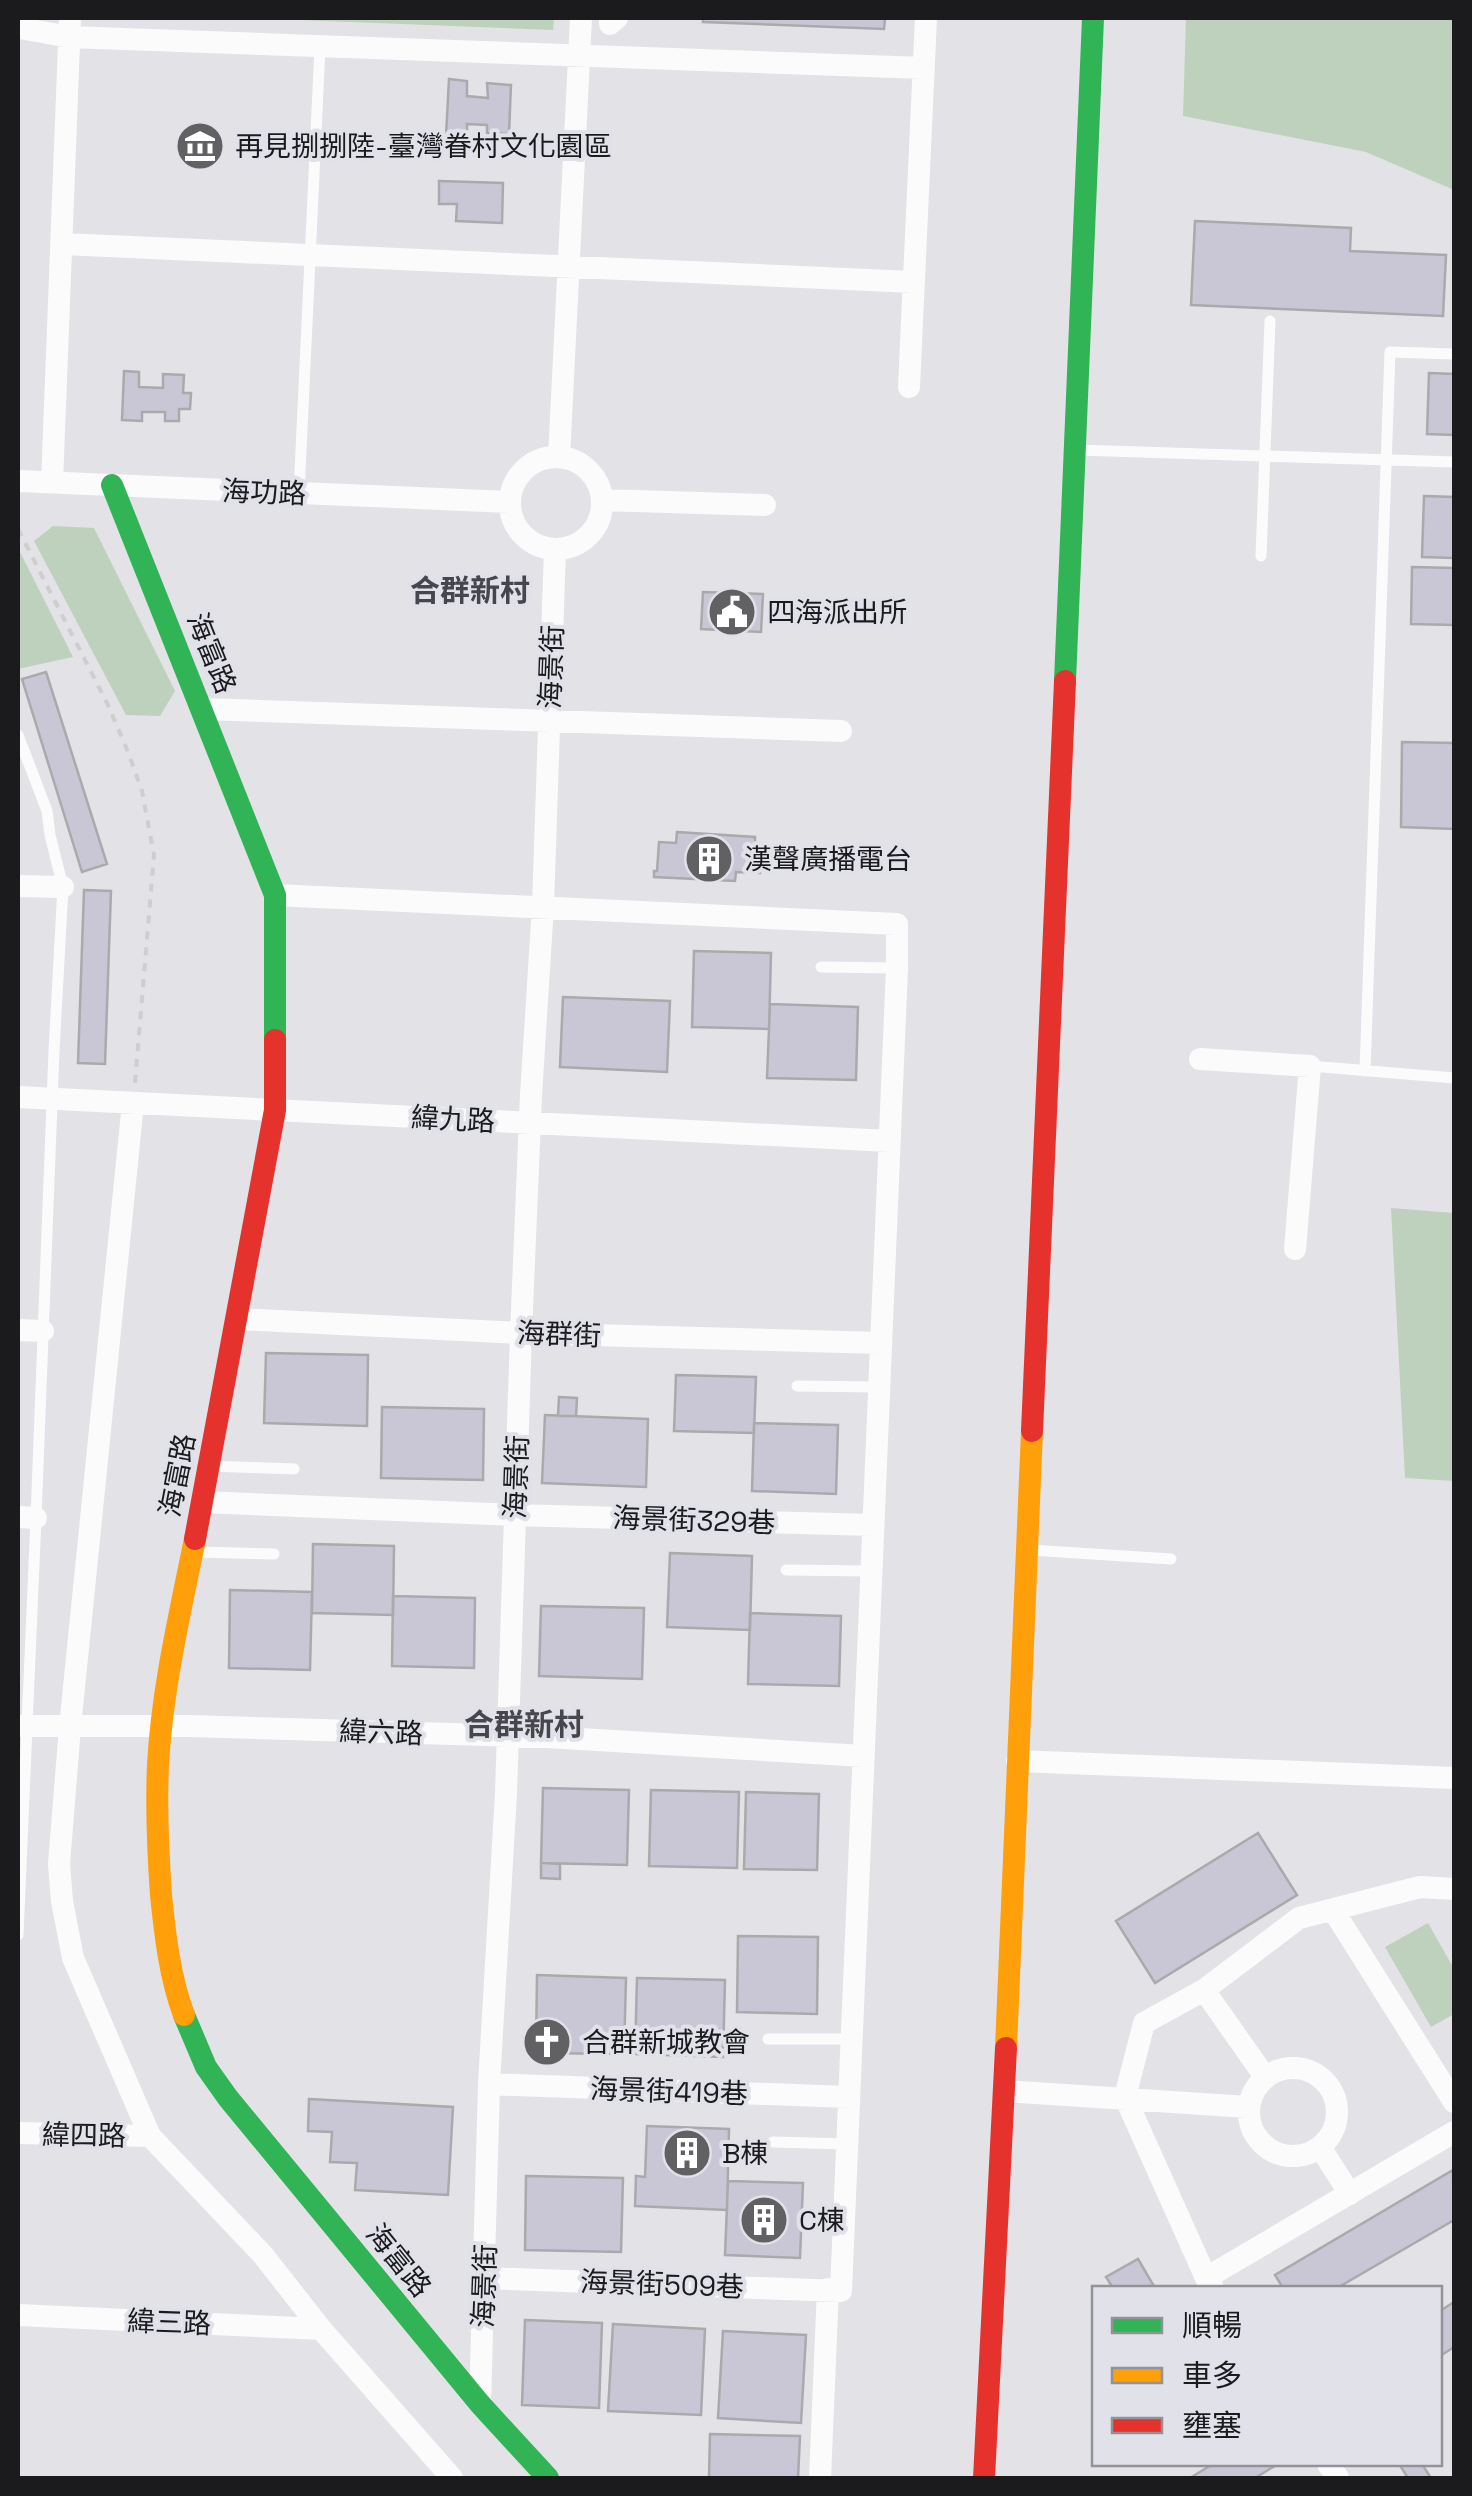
<svg xmlns="http://www.w3.org/2000/svg" width="1472" height="2496" font-family="'Space Grotesk','Noto Sans TC',sans-serif">
	<style>
		.green { fill: #bdd1bd }
		.building { fill: #c9c7d5; stroke: #aaaaad; stroke-width: 2.5 }
		.lines { fill: none; stroke-linecap: round; stroke-linejoin: round }
		.path { stroke: #cecece; stroke-width: 4; stroke-dasharray: 8 8; stroke-linecap: butt }
		.lane { stroke: #fbfbfb; stroke-width: 11 }
		.street { stroke: #fbfbfb; stroke-width: 22 }
		.fast { stroke: #30b455; stroke-width: 22 }
		.slow { stroke: #ff9f0a; stroke-width: 22 }
		.jam { stroke: #e5322d; stroke-width: 22 }
		.labels { text-anchor: middle; stroke-width: 8; stroke-linejoin: round; paint-order: stroke }
		.poi-label { font-size: 28px; fill: #1b1b1e; stroke: #e1e1e9; text-anchor: start }
		.street-label { font-size: 28px; fill: #1b1b1e; stroke: #e1e1e9 }
		.neighbourhood-label { font-size: 30px; font-weight: bold; fill: #46464c; stroke: #e1e1e9 }
	</style>
	<rect width="100%" height="100%" fill="#e3e3e7"/>
	<path class="green" d="M246,18H554L553,30Z
		M1186,18H1454V190L1366,152L1183,116Z
		M53,526L94,528L175,691L160,716L126,715L34,541Z
		M18,548L73,657L18,669Z
		M1391,1208L1454,1213V1481L1405,1478Z
		M1428,1923L1454,1969V2014L1431,2027L1385,1947Z"/>
	<path class="building" d="M703,18H885L884,29L703,22Z
		M449,79L467,81V96L488,98L487,83L511,85L509,134L487,133V125L467,124V137L446,136Z
		M439,181L503,183L502,223L456,221L457,204H439Z
		M1195,221L1351,228L1350,251L1446,255L1443,316L1191,305Z
		M124,371L139,372V387L163,388V374L184,375L183,393H191L190,409H179V421H165V412H142V421L122,420Z
		M1429,373L1454,374V435L1427,434Z
		M1424,496L1454,497V558L1422,557Z
		M1412,567L1454,568V625L1411,624Z
		M703,592L763,594L761,632L701,629Z
		M46,672L107,864L82,872L22,679Z
		M1402,742L1454,743V829L1401,827Z
		M677,832L755,837V847L761,848L760,873L736,872L735,881L654,877V871H657L659,842L676,843Z
		M84,890L111,891L105,1064L78,1063Z
		M694,951L771,953L769,1029L692,1027Z
		M563,997L670,1001L667,1072L560,1067Z
		M770,1004L858,1007L856,1080L767,1078Z
		M266,1353L368,1355L367,1426L264,1423Z
		M676,1375L756,1377L754,1433L674,1431Z
		M559,1397L577,1398L576,1416H558Z
		M382,1407L484,1409L483,1480L381,1478Z
		M545,1415L648,1419L646,1487L542,1483Z
		M754,1423L838,1425L836,1494L752,1491Z
		M313,1544L394,1546L393,1615L312,1613Z
		M670,1553L752,1556L750,1630L667,1627Z
		M230,1590L312,1592L310,1670L229,1668Z
		M393,1596L475,1598L474,1668L392,1666Z
		M541,1606L644,1608L642,1679L539,1676Z
		M750,1613L841,1616L839,1686L748,1684Z
		M543,1788L629,1790L627,1865L541,1863Z
		M651,1790L739,1792L737,1868L649,1866Z
		M746,1792L819,1794L817,1870L744,1869Z
		M1258,1833L1297,1895L1155,1983L1116,1921Z
		M541,1863L560,1864V1879L541,1878Z
		M738,1936L818,1937L817,2014L737,2012Z
		M537,1975L626,1978L624,2054L536,2053Z
		M637,1978L725,1980L723,2057L635,2054Z
		M309,2099L453,2107L448,2195L355,2190L357,2163L330,2162L332,2132L308,2131Z
		M647,2126L729,2129L727,2210L635,2206L636,2176L645,2177Z
		M1453,2170L1454,2220L1337,2288H1283L1275,2275Z
		M526,2176L623,2178L621,2252L525,2250Z
		M728,2181L803,2183L800,2258L725,2255Z
		M1138,2259L1155,2288H1113L1106,2277Z
		M1454,2302V2347L1440,2356V2311Z
		M525,2320L602,2323L599,2408L522,2405Z
		M613,2324L705,2329L701,2415L608,2411Z
		M723,2331L806,2335L801,2423L718,2418Z
		M710,2434L800,2436L798,2478H709Z
		M1213,2464H1278L1255,2478H1190Z
		M1399,2464H1422L1431,2478H1408Z"/>
	<g class="lines">
		<path class="path" d="M18,529L108,705L128,752L142,791L154,855L135,1083"/>
		<path class="lane" d="M1078,450L1454,462
			M299,493L320,47
			M1261,556L1270,321
			M18,735L47,811L50,835L63,887L54,1051L36,1518L18,1935
			M821,967L897,968
			M1310,1066L1454,1078
			M1365,1071L1390,352L1454,354
			M797,1386L879,1387
			M210,1466L294,1469
			M1030,1550L1171,1559
			M196,1552L274,1554
			M786,1570L871,1571
			M768,2039H852
			M773,2142L847,2144"/>
		<path class="street" d="M610,18V24L617,18
			M18,25L20,28L69,37L923,68
			M63,244L913,282
			M909,387L926,18
			M559,457L581,18
			M510 503a46 46 0 1 1 92 0a46 46 0 1 1-92 0Z
			M18,481L510,502
			M52,483L70,18
			M602,500L765,505
			M202,709L841,731
			M18,886L63,887
			M275,895L897,924V968L841,2291L484,2278
			M1200,1059L1310,1066L1295,1249
			M18,1097L889,1141
			M133,1103L70,1727L59,1864L62,1901L73,1958L150,2136L263,2255L321,2329L452,2478
			M237,1319L521,1333L881,1343
			M18,1330L43,1331
			M202,1502L515,1515L873,1525
			M18,1517L36,1518
			M18,1726H189L547,1737L863,1756
			M1017,1761L1454,1778
			M1333,1910L1454,2102
			M1204,1990L1265,2077
			M1249 2112a44 44 0 1 1 88 0a44 44 0 1 1-88 0Z
			M489,2084L849,2097
			M1004,2091L1248,2107
			M18,2133L150,2136
			M1320,2147L1350,2194
			M1206,2278L1454,2132
			M1213,2288L1206,2278L1125,2097L1144,2023L1204,1990L1299,1918L1420,1887L1454,1889
			M18,2315L321,2329
			M480,2404L489,2084L506,1793L521,1333L531,1095L543,906L555,549
			M1328,2464L1338,2478
			M820,2478L828,2289"/>
		<path class="fast" d="M112,485L275,895V1040
			M1065,681L1093,18
			M184,2015L206,2067L228,2098L480,2404L548,2478"/>
		<path class="slow" d="M184,2015C170,1978 165,1935 161,1895C158,1852 156,1809 158,1765C162,1689 180,1613 195,1539
			M1006,2048L1032,1431"/>
		<path class="jam" d="M1032,1431L1065,681
			M195,1539L275,1110V1040
			M984,2478L1006,2048"/>
	</g>
	<defs>
		<g id="museum-disc" transform="scale(2.5)"><circle r="9.5" fill="#616164" stroke="#e1e1e9"/><path d="M0-6L6-3V-2H-6V-3ZM-5-1h2V3h-2ZM-1-1h2V3h-2ZM3-1h2V3H3ZM-6 4H6V6H-6Z" fill="#fff"/></g>
		<g id="civic-disc" transform="scale(2.5)"><circle r="9.5" fill="#616164" stroke="#e1e1e9"/><path d="M-.6-6.5H3V-4.5H.6V-3L4-1V1h2V6H-6V1h2V-1L-.6-3ZM-1.2 2.5V6h2.4V2.5Z" fill="#fff"/></g>
		<g id="building-disc" transform="scale(2.5)"><circle r="9.5" fill="#616164" stroke="#e1e1e9"/><path d="M-4-6H4V6H1V3H-1V6H-4ZM-2.5-4.3h1.7v1.8h-1.7ZM.8-4.3h1.7v1.8H.8ZM-2.5-1h1.7V.8h-1.7ZM.8-1h1.7V.8H.8Z" fill="#fff"/></g>
		<g id="church-disc" transform="scale(2.5)"><circle r="9.5" fill="#616164" stroke="#e1e1e9"/><path d="M-1.2-6h2.4v3.5h3.3v2.4h-3.3V6h-2.4V-.1h-3.3v-2.4h3.3Z" fill="#fff"/></g>
	</defs>
	<g fill-rule="evenodd">
		<use href="#museum-disc" x="200" y="146"/>
		<use href="#civic-disc" x="732" y="612"/>
		<use href="#building-disc" x="709" y="859"/>
		<use href="#church-disc" x="547" y="2042"/>
		<use href="#building-disc" x="687" y="2153"/>
		<use href="#building-disc" x="764" y="2220"/>
	</g>
	<g class="labels">
		<g class="poi-label">
			<text x="235" y="156">再見捌捌陸-臺灣眷村文化園區</text>
			<text x="767" y="622">四海派出所</text>
			<text x="744" y="869">漢聲廣播電台</text>
			<text x="582" y="2052">合群新城教會</text>
			<text x="722" y="2163">B棟</text>
			<text x="799" y="2230">C棟</text>
		</g>
		<g class="street-label">
			<text transform="translate(264 492) rotate(2)" y="10">海功路</text>
			<text transform="translate(212 653) rotate(68)" y="10">海富路</text>
			<text transform="translate(551 667) rotate(-88)" y="10">海景街</text>
			<text transform="translate(453 1119) rotate(3)" y="10">緯九路</text>
			<text transform="translate(559 1334) rotate(2)" y="10">海群街</text>
			<text transform="translate(177 1475) rotate(-79)" y="10">海富路</text>
			<text transform="translate(516 1477) rotate(-88)" y="10">海景街</text>
			<text transform="translate(694 1520) rotate(2)" y="10">海景街329巷</text>
			<text transform="translate(381 1732) rotate(2)" y="10">緯六路</text>
			<text transform="translate(669 2091) rotate(2)" y="10">海景街419巷</text>
			<text transform="translate(84 2135) rotate(1)" y="10">緯四路</text>
			<text transform="translate(399 2260) rotate(51)" y="10">海富路</text>
			<text transform="translate(662 2284) rotate(2)" y="10">海景街509巷</text>
			<text transform="translate(484 2286) rotate(-88)" y="10">海景街</text>
			<text transform="translate(169 2322) rotate(2)" y="10">緯三路</text>
		</g>
		<g class="neighbourhood-label">
			<text x="470" y="601">合群新村</text>
			<text x="524" y="1735">合群新村</text>
		</g>
	</g>
	<rect width="1472" height="2496" fill="none" stroke="#1b1b1e" stroke-width="40"/>
	<rect x="1092" y="2286" width="350" height="180" fill="#e1e1e9" stroke="#929298" stroke-width="2.5"/>
	<rect x="1112" y="2318" width="50" height="15" fill="#30b455" stroke="#929298" stroke-width="2.5"/>
	<text x="1182" y="2336" font-size="30" fill="#1b1b1e">順暢</text>
	<rect x="1112" y="2368" width="50" height="15" fill="#ff9f0a" stroke="#929298" stroke-width="2.5"/>
	<text x="1182" y="2386" font-size="30" fill="#1b1b1e">車多</text>
	<rect x="1112" y="2418" width="50" height="15" fill="#e5322d" stroke="#929298" stroke-width="2.5"/>
	<text x="1182" y="2436" font-size="30" fill="#1b1b1e">壅塞</text>
</svg>
